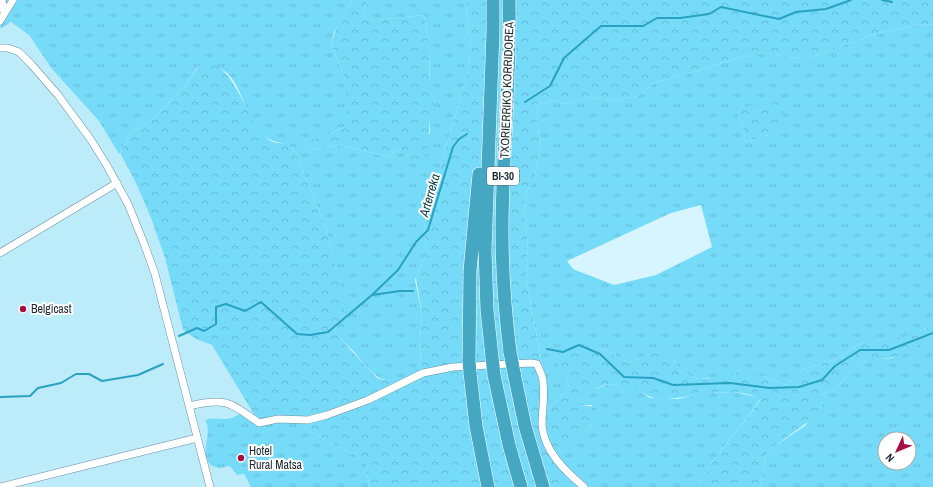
<svg xmlns="http://www.w3.org/2000/svg" width="933" height="487" font-family="'Archivo Narrow',sans-serif">
	<style>
		.built { fill: #bcebfa }
		.grass { fill: url(#grass-tufts); fill-rule: evenodd }
		.forest { fill: url(#forest-crowns) }
		.lines { fill: none; stroke-linecap: round; stroke-linejoin: round }
		.stream { stroke: #28a2c1; stroke-width: 2 }
		.street-casing { stroke: #6d909b; stroke-width: 8 }
		.highway-casing { stroke: #fff; stroke-width: 14 }
		.street { stroke: #fff; stroke-width: 7 }
		.highway { stroke: #46a7c3; stroke-width: 13 }
		.highway-bridge-casing { stroke: #fff; stroke-width: 14; stroke-linecap: butt }
		.highway-bridge { stroke: #46a7c3; stroke-width: 13 }
		.poi-dot { fill: #a60f43; stroke: #fff; stroke-width: 1.5 }
		.labels { text-anchor: middle; stroke-width: 4; stroke-linejoin: round; paint-order: stroke }
		.shield { fill: #fff; stroke: #5f686c; stroke-width: 1 }
		.shield-label { font-size: 11px; font-weight: bold; fill: #1a282d }
		.street-label { font-size: 12px; fill: #1a282d; stroke: #fff }
		.poi-label { font-size: 12px; fill: #1a282d; stroke: #fff; text-anchor: start }
		.water-label { font-size: 13px; font-style: italic; fill: #023845; stroke: #fff }
	</style>
	<defs>
		<pattern id="grass-tufts" width="24" height="20" patternUnits="userSpaceOnUse"><rect width="24" height="20" fill="#76dbf9"/><path d="M3 7l-1-3M5 7V3M7 7l1-3M15 17l-1-3M17 17v-4M19 17l1-3" fill="none" stroke="#66bcd6"/></pattern>
		<pattern id="forest-crowns" width="20" height="18" patternUnits="userSpaceOnUse"><rect width="20" height="18" fill="#76dbf9"/><path d="M2 6a3 3 0 1 1 6 0M12 15a3 3 0 1 1 6 0" fill="none" stroke="#66bcd6"/></pattern>
	</defs>
	<rect width="100%" height="100%" fill="#d7f5ff"/>
	<path class="built" d="M11,22L29,35L52,69L99,121L120,153L135,181L151,218L165,258L183,330L196,339L212,345L258,421L236,417L224,421L215,420L206,423L209,432L206,458L210,464L216,467L230,466L237,475L244,474L251,487H0V29Z"/>
	<path class="grass" d="M2,0H352L334,33L331,44L346,82V126L328,135L305,141L311,150L339,145L388,157L399,148L403,150L407,157L430,133L429,43L424,15L367,21L363,16L369,0H465L471,42L469,68L426,216L424,228L427,252L415,280L422,314L420,340L421,371C383,387 380,383 355,353C349,346 341,340 335,333L336,326L344,316L341,288L327,231L296,153L287,143C243,144 249,83 221,69C215,66 205,67 199,66L197,68L186,85L155,117L131,133L119,154L99,121L52,69L29,35L11,22L0,29Z
		M933,24V326L902,338L861,343L837,359L803,369L787,385L763,376L698,379L681,372L672,356L650,354L628,363C604,348 600,345 572,349L566,375L569,385L565,392L549,409L545,402L546,384L526,279L528,248L524,202L528,189L534,181L540,147L537,116L538,103L542,104L552,100L566,104L590,97L616,101L638,96L654,83L754,54H775L787,58L812,57L878,33L913,26ZM735,109L768,135L746,142L741,121ZM701,205L712,247L656,275L614,285L573,269L567,261L671,213Z
		M933,336V487H760L766,455L772,448L806,425L820,395L837,388L849,372L863,362L871,360L893,358ZM885,439H909V463H885Z
		M610,384L615,385L623,391L627,388L636,389L650,398L678,399L704,393L734,392L761,398C741,429 713,454 698,487H578L557,457L591,426L592,405H580L579,401C583,391 600,388 610,384Z
		M242,412L260,421L296,422L323,439L356,455L366,464L369,487H251L244,474L237,475L230,466L219,468L212,466C197,455 214,434 205,420C220,415 226,425 242,412Z"/>
	<path class="forest" d="M352,0H369L363,16L367,21L424,15L429,43V76L434,99L430,117L428,148L424,157L418,161L410,160L400,148L395,151L388,157L339,145L311,150L305,141L328,135L346,126V82L331,44L337,27Z
		M465,0H933V24L913,26L878,33L812,57L787,58L775,54H754L654,83L638,96L616,101L590,97L566,104L552,100L542,104L538,103L537,116L540,147L534,181L528,189L524,202L528,248L526,279L546,385L545,402L549,409L565,392L569,385L566,375L556,368C573,332 603,347 628,363L650,354L667,353L672,356L681,372L698,379H708L739,372L763,376L787,385L803,369L837,359L861,343L902,337L933,326V336L901,356L863,362L849,372L837,388L820,395L823,406L820,413L772,448L766,455L760,487H698C713,454 741,429 761,399C729,383 693,399 660,399C646,399 637,384 623,391C619,388 616,385 612,384C604,384 581,394 579,401L581,405L596,407C603,422 567,448 557,457L578,487H369L366,464L356,455L323,439L296,422L258,421L212,345L196,339L183,330L165,258L151,218L135,181L120,153L131,133L155,117L186,85L199,66C234,51 246,128 271,141C276,144 282,143 287,143L296,153L327,231L344,299V316L336,326L335,333L376,377C390,385 407,376 421,370L420,340L422,314L416,278L427,252L424,228L426,216L469,68L471,42Z
		M781,101L784,113C772,137 771,134 746,142L741,121L734,109L766,102Z"/>
	<g class="lines">
		<path class="stream" d="M882,0L892,2
			M525,102L550,86L564,58L601,26H643L657,18H680L709,14L721,7L779,19L796,12L826,9L851,0
			M373,294L398,270L416,242L428,230L453,147L459,139L467,134
			M179,336L197,328L204,331L216,324V307L226,304L245,311L261,302L297,334L310,335L328,332L372,295L400,291H413
			M547,349L563,352L579,345L600,354L624,377L653,378L673,385L730,383L769,388L799,387L822,380L835,366L860,350H889L933,333
			M0,397L30,396L38,388L61,383L76,374H89L102,381L138,375L163,364"/>
		<g class="street-casing">
			<path id="street" d="M2,0L4,13
				M0,21L13,0
				M0,48H8L19,52L31,64L58,95L91,140L106,164L128,204L145,246L155,274L210,487
				M0,253L117,183
				M189,406C225,397 230,402 259,423L278,419L308,420L327,415L368,400L423,373L453,367L531,363L537,364C539,370 543,376 543,382C545,396 542,410 542,425C544,451 565,471 584,487
				M0,487L197,438"/>
		</g>
		<g class="highway-casing">
			<path id="highway" d="M509,0C511,77 502,154 502,231C502,271 505,312 510,352
				M492,357L487,310L485,250L493,31V0
				M469,361L470,271L479,174
				M470,373L476,426L488,487
				M514,373L525,426L543,487
				M494,375L509,445L521,487"/>
		</g>
		<use href="#street" class="street"/>
		<use href="#highway" class="highway"/>
		<g class="highway-bridge-casing">
			<path id="highway-bridge" d="M510,352L514,373
				M492,357L494,375
				M469,361L470,373"/>
		</g>
		<use href="#highway-bridge" class="highway-bridge"/>
	</g>
	<g class="poi-dot">
		<circle cx="23" cy="309" r="4"/>
		<circle cx="241" cy="458" r="4"/>
	</g>
	<g class="labels">
		<rect class="shield" x="487" y="167" width="32" height="18" rx="3"/>
		<g class="shield-label">
			<text x="503" y="180">BI-30</text>
		</g>
		<g class="street-label">
			<text transform="translate(507 90) rotate(-88)" y="4">TXORIERRIKO KORRIDOREA</text>
		</g>
		<g class="poi-label">
			<text x="31" y="313">Belgicast</text>
			<text x="249" y="455">Hotel<tspan x="249" dy="14">Rural Matsa</tspan></text>
		</g>
		<g class="water-label">
			<text transform="translate(429 195) rotate(-74)" y="5">Arterreka</text>
		</g>
	</g>
	<g transform="translate(897 451) rotate(226)"><circle r="19" fill="#ffffff" stroke="#a3a9ab"/>
	<path d="M0-3L7 15L0 10L-7 15Z" fill="#a60f43"/>
	<text y="-6" font-size="11" font-weight="bold" text-anchor="middle" fill="#1a282d">N</text>
	</g>
</svg>
